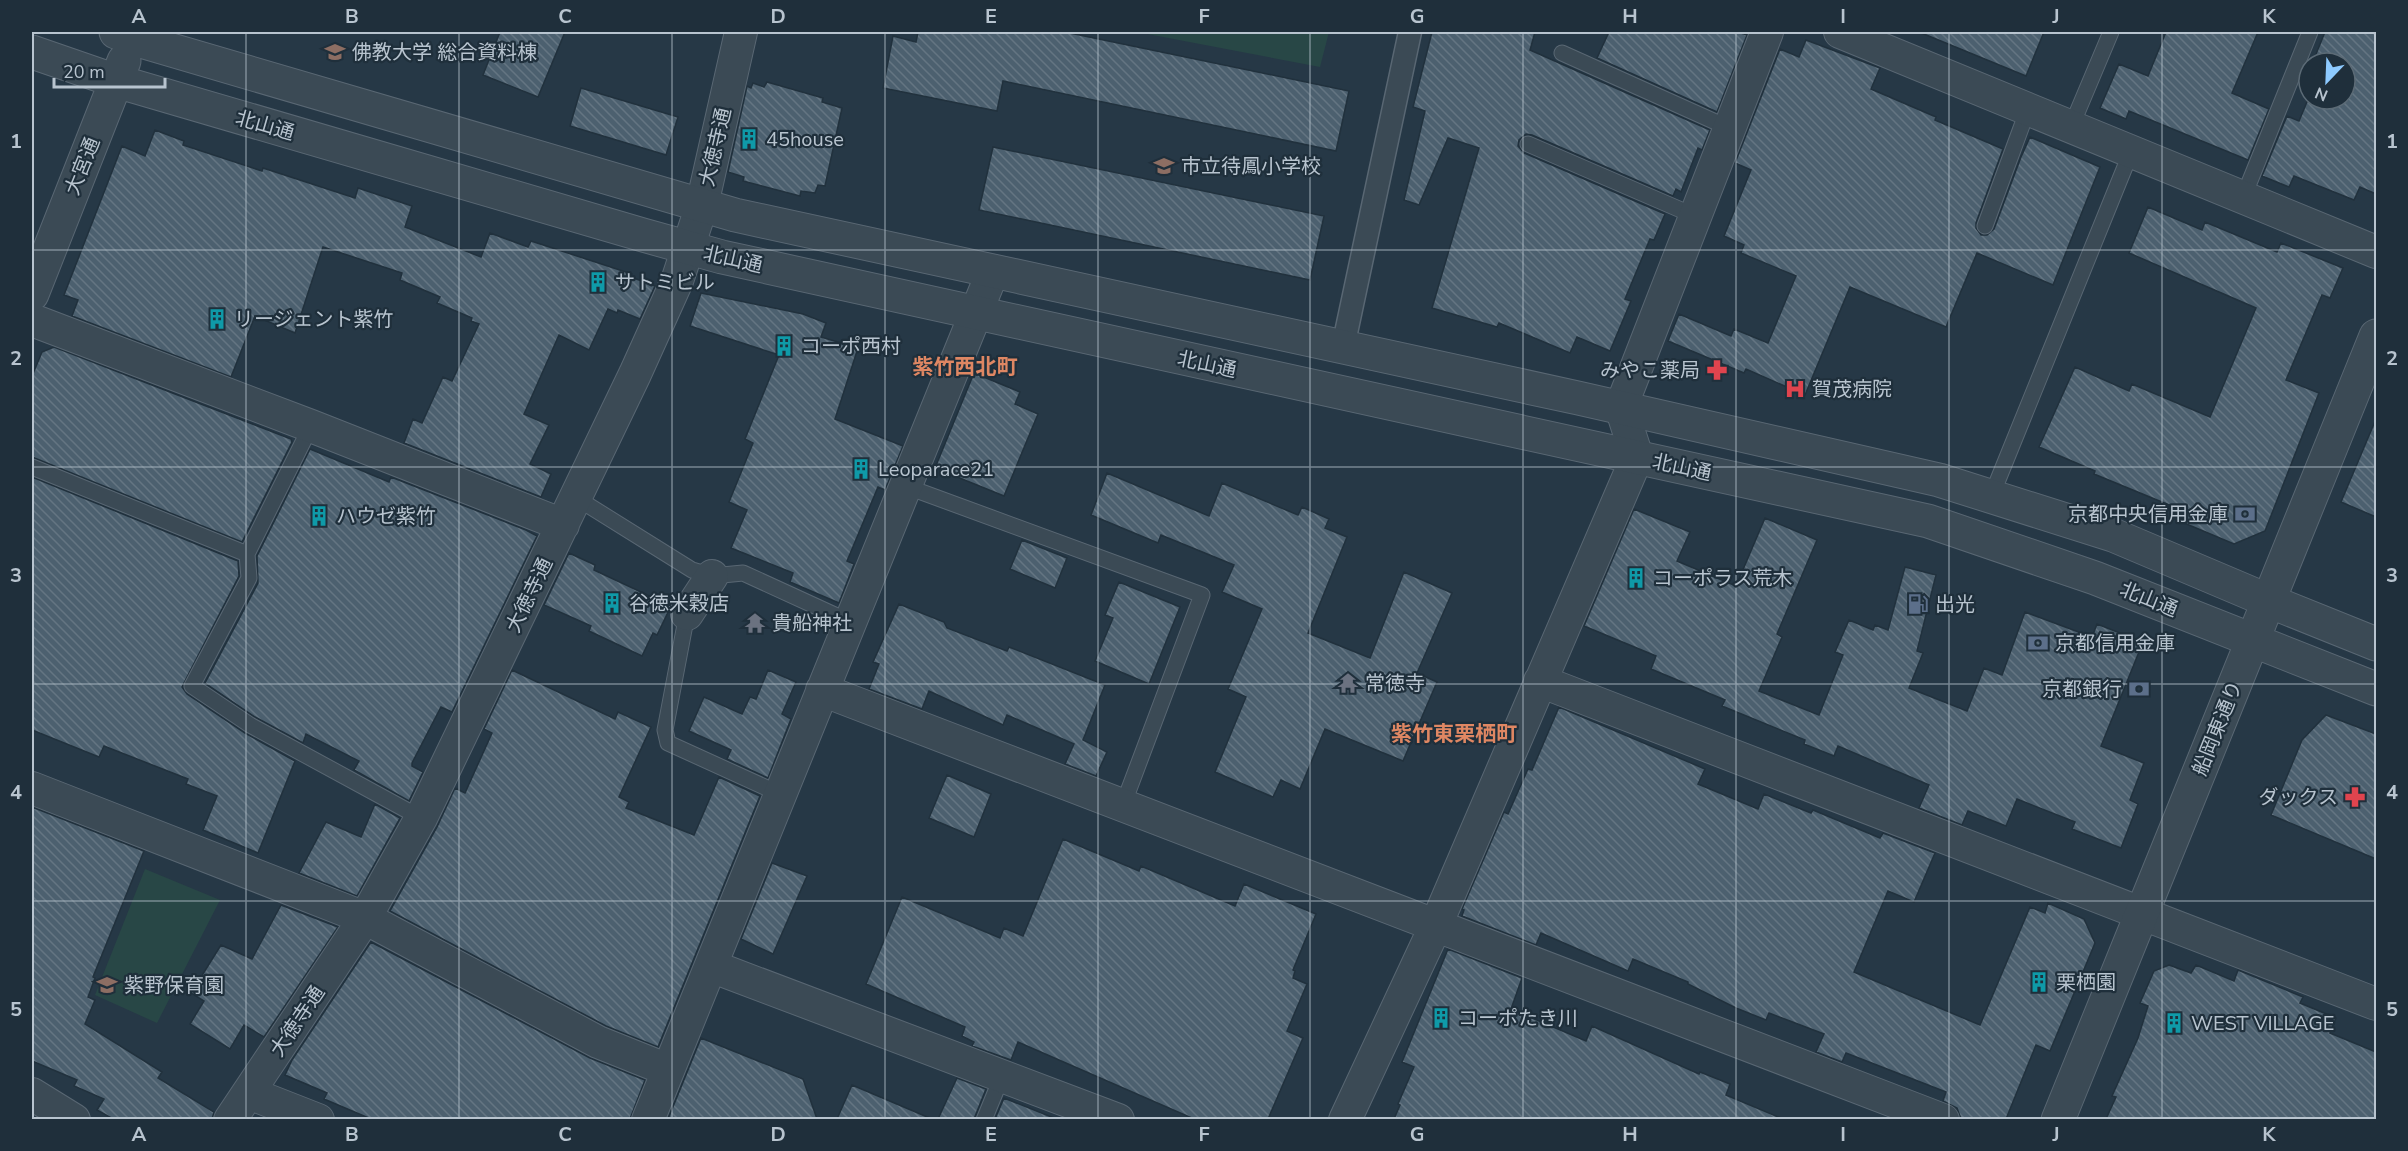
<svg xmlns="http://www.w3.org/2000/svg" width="2408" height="1151" font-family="'Nunito Sans','Noto Sans JP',sans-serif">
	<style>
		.green { fill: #284746 }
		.building { fill: url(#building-back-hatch); stroke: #21313d; stroke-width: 1.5 }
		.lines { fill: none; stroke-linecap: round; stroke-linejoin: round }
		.service-casing { stroke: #596773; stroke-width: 17 }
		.pedestrian-casing { stroke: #596773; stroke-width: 25 }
		.minor-casing { stroke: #596773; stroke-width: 34 }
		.tertiary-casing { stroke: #596773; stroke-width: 35 }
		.service { stroke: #3b4a55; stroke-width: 15 }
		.pedestrian { stroke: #3b4a55; stroke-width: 22 }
		.minor { stroke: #3b4a55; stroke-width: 32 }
		.tertiary { stroke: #3b4a55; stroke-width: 33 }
		.grid { fill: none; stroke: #b8c4cf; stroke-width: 1.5; stroke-opacity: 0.55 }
		.labels { text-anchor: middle; stroke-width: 4.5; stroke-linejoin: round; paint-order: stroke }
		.poi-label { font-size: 20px; fill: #b8c4cf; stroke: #1f2f3b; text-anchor: start }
		.street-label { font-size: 20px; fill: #b8c4cf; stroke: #1f2f3b }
		.neighbourhood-label { font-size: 21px; font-weight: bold; fill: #df8763; stroke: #1f2f3b }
		.neatline { fill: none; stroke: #b8c4cf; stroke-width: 2 }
		.grid-label { font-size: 20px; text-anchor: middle; font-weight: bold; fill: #b8c4cf }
	</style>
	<defs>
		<pattern id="building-back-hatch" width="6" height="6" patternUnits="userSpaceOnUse" patternTransform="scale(1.5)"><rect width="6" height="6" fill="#4c606f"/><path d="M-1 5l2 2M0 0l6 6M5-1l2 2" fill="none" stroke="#647582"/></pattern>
	</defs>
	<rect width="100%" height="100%" fill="#263846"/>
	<path class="green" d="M1137,32H1329L1320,67Z
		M145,869L220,900L157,1023L95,995Z"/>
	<path class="building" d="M500,32H565L538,97L483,75Z
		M918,32H1065L1349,91L1336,151L1003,81L997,111L883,88L893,36L916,42Z
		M1432,32H1535L1530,50L1710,130L1702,150L1698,148L1681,192L1676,189L1673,196L1532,135L1526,134L1519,140L1518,146L1524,153L1665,214L1654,240L1650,239L1625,299L1631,301L1610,351L1577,337L1570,353L1499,323L1497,327L1432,308L1479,148L1448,138L1419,205L1404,200L1425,111L1413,107Z
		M1609,32H1738L1747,35L1717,112L1597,58Z
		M1919,32H2044L2026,76Z
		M2166,32H2258L2232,93L2269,109L2248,160L2129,111L2126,119L2100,108L2119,64L2148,76Z
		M2325,32H2376V194L2360,187L2354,200L2294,176L2289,187L2262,176L2287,116L2299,121L2309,97V99H2345V63H2323L2314,59Z
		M1806,40L1880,68L1871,89L1936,117L1935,120L2003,149L1976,223V228L1981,235H1987L1994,229L2021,157L2030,137L2100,167L2053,285L1977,253L1946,327L1850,287L1805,395L1746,369L1744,373L1668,341L1679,314L1731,336L1734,329L1768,343L1796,276L1741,253L1744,245L1724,236L1751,170L1735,163L1780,49L1799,57Z
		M767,82L823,98L822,102L842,108L825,186L818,185L815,193L801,191L800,196L743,181L744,177L728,172L747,86L751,88L753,83L764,87Z
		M581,88L678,117L666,155L570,126Z
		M155,130L184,141L183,145L262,171L263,168L355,198L358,188L412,206L405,227L481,257L490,233L528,247L531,241L632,274L631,277L655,286L640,319L618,310L617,313L608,309L589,350L559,335L524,414L549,425L530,464L551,474L541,497L404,443L413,419L422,423L443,377L452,381L479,324L471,321L472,318L437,303L440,297L400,280L402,273L323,247L295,333L255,316L231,377L72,316L78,300L64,295L122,146L145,156Z
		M993,147L1324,216L1310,280L979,210Z
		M2148,207L2202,230L2205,222L2277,252L2281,243L2343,268L2330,298L2322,295L2286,380L2319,393L2265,531L2234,544L2170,517L2174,507L2094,474L2095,471L2039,447L2075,367L2129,391L2132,384L2210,417L2256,308L2129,253Z
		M701,293L803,314L826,323L821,337L858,348L835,419L903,446L885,490L878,487L847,561L854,564L839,603L790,582L793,573L731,548L747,510L729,502L753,443L745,439L779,355L690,326Z
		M54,347L291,439L292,442L242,542L32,457V376L42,352Z
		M974,373L1020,392L1015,404L1038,414L1004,496L935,468Z
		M2376,419V517L2341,502Z
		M310,449L389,482L391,477L526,530L537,536L452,712L441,707L412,763V766L423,772L409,801L354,770L359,761L306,734L303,743L255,717L205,683L258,583L257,556Z
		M1107,473L1209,516L1222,483L1298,515L1302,507L1329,519L1325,528L1347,537L1308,633L1370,658L1404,572L1452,593L1417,673L1437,682L1403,761L1325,729L1300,789L1281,780L1273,797L1215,772L1246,697L1228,689L1262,609L1222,592L1234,565L1161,535L1158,543L1091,515Z
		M32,477L238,561L239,576L182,687L187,694L245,733L295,761L258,853L203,830L217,796L186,784L188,779L104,746L99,757L32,730Z
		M1634,509L1690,532L1677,561L1736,586L1765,518L1817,540L1777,634L1782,637L1759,691L1819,715L1843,655L1835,652L1849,620L1873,630L1875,625L1888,630L1905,567L1936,575L1917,651L1923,653L1909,688L1967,711L1984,668L2002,675L2025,612L2092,637L2097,624L2143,642L2101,746L2144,763L2130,800L2138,804L2121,848L2072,829L2075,822L2017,799L2006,826L1968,811L1962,825L1919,808L1929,785L1838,746L1834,756L1804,744L1805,740L1722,706L1725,700L1651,669L1656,656L1584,626Z
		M1022,540L1067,558L1055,588L1010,569Z
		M569,553L595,565L594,570L671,606L657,635L653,633L642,656L589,631L591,626L544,605Z
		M1119,582L1180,607L1149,684L1095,661L1113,618L1105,615Z
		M899,604L944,622L947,628L1007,651L1009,647L1105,685L1083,740L1107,752L1096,776L1065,764L1074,744L1007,715L1003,725L929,691L922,709L869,689L879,664L873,662Z
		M512,670L615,719L618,712L651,727L619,797L629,802L626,808L694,835L719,777L760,796L658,1047L606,1026L390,911L437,827L455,788L465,793L492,733L484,729Z
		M768,670L796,682L782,714L791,719L768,778L727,759L731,750L689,731L704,697L742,714L750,697L756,699Z
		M1559,707L1705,769L1698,784L1758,809L1764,794L1811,813L1813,810L1880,838L1883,833L1935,853L1914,902L1888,891L1854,972L1980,1025L2030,907L2045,913L2048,903L2084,919L2095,943L2050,1051L2036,1045L2006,1119H1961L1957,1108L1943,1101L1946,1092L1846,1053L1842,1062L1816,1052L1824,1034L1769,1013L1766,1020L1736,1008L1688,984V982L1633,959L1628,971L1541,933L1536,945L1462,916L1464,910L1462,909L1504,812L1508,814L1528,769L1532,770Z
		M2326,715L2376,734V859L2271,815L2302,740Z
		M947,775L991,794L974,837L929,818Z
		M375,804L400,818L357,896L299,873L326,822L361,837Z
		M32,807L144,851L93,977L95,978L88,997L95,1000L85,1024L162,1072L158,1078L214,1112L212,1119H113L97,1110L104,1099L74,1086L77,1080L32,1061Z
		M1063,839L1139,871L1141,866L1235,906L1244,884L1316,914L1293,970L1295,971L1293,978L1307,984L1287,1031L1303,1038L1268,1119H1194L1018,1042L1011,1060L972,1046L974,1042L962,1036L965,1027L866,984L902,897L1000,938L1004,928L1023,936Z
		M772,863L807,876L773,954L741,939Z
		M281,905L338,927L264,1037L244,1025L230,1049L190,1024L204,1001L191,993L221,945L252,959Z
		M371,942L590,1058L645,1080L630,1119H371L324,1099L327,1093L285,1075L292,1060Z
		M1448,949L1522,978L1511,1009L1586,1041L1592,1026L1699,1074L1700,1072L1730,1084L1726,1095L1783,1119H1394L1400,1105L1398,1104L1414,1067L1402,1062Z
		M2169,965L2191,973L2196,965L2234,981L2238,970L2303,997L2300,1003L2336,1018L2330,1033L2376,1052V1119H2106L2116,1097L2112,1096L2138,1038L2148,1006L2140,1003L2154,971Z
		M701,1038L803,1079L817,1119H668Z
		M957,1078L986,1089L974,1119H938Z
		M852,1085L932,1119H837Z
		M1004,1098L1054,1118V1119H995Z"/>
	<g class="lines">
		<g class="service-casing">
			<path id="service" d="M1562,53L1729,128
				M2071,127L2111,32
				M1528,144L1695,216
				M2243,198L2310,32
				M1985,226L2028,109
				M311,426L247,554L249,578L192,686L250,725L421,818
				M32,467L247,554
				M905,486L1202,595L1123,805
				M575,497L692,570L712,576L743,573L850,622
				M1991,497L2131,152
				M687,614L665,730L668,743L780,794
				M984,1120L1002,1076"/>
		</g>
		<g class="pedestrian-casing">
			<path id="pedestrian" d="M1343,347L1410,32"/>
		</g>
		<g class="minor-casing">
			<path id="minor" d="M1840,32L2376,252
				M32,320L311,426L563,525
				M687,614L712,576
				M1540,681L2376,1004
				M822,690L1943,1120
				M32,788L365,918L598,1042L668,1070
				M711,966L1118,1120
				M249,1093L318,1120
				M32,1094L74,1120
				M230,1120L365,918L421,818L635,374L677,281L702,205L741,32
				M648,1120L993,271
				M1345,1120L1436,925L1637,457L1621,407L1767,32"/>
		</g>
		<g class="tertiary-casing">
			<path id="tertiary" d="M116,32L134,39L735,215L1578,398L1939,480L2113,535L2269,601L2376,644
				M32,52L116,81L643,235L722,257L1928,521L2095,578L2376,689
				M32,294L124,61
				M2058,1120L2376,336"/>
		</g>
		<use href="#service" class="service"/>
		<use href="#pedestrian" class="pedestrian"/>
		<use href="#minor" class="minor"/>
		<use href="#tertiary" class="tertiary"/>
	</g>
	<path class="grid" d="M246,32V1120M459,32V1120M672,32V1120M885,32V1120M1098,32V1120M1310,32V1120M1523,32V1120M1736,32V1120M1949,32V1120M2162,32V1120M32,250H2376M32,467H2376M32,684H2376M32,901H2376"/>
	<defs>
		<g id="university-bare" transform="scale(1.62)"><path d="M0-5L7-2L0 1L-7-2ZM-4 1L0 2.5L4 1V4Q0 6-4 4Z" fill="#8d6e63" stroke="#1f2f3b" stroke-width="2.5" paint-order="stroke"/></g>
		<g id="building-bare" transform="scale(1.62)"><path d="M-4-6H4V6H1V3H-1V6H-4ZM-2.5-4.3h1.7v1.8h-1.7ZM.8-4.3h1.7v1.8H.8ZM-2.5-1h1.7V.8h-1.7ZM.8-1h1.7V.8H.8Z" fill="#0f9aa8" stroke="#1f2f3b" stroke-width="2.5" paint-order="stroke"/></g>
		<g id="school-bare" transform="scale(1.62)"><path d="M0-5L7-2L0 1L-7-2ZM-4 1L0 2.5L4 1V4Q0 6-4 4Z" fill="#8d6e63" stroke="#1f2f3b" stroke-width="2.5" paint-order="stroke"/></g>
		<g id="pharmacy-bare" transform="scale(1.62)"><path d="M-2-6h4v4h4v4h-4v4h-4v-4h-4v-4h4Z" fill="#e0444e" stroke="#1f2f3b" stroke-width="2.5" paint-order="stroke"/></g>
		<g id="hospital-bare" transform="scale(1.62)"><path d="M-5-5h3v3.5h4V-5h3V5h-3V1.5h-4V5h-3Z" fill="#e0444e" stroke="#1f2f3b" stroke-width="2.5" paint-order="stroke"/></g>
		<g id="bank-bare" transform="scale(1.62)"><path d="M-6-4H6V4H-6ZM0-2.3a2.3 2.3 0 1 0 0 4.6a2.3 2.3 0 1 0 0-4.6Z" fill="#5c6f8a" stroke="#1f2f3b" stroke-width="2.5" paint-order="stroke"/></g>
		<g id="fuel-bare" transform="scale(1.62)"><path d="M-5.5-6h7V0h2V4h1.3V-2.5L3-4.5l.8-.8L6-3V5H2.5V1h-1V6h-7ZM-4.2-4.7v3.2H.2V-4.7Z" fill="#5c6f8a" stroke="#1f2f3b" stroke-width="2.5" paint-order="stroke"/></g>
		<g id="temple-bare" transform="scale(1.62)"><path d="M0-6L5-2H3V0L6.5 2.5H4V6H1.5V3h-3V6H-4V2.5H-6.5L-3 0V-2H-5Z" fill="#6b7280" stroke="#1f2f3b" stroke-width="2.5" paint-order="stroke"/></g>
	</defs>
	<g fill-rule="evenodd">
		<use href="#university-bare" x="335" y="52"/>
		<use href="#building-bare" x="749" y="139"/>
		<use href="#school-bare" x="1164" y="166"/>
		<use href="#building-bare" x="598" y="282"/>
		<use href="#building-bare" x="217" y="319"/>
		<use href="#building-bare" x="784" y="346"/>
		<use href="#pharmacy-bare" x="1717" y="370"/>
		<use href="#hospital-bare" x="1795" y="389"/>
		<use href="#building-bare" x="861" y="469"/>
		<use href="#bank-bare" x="2245" y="514"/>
		<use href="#building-bare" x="319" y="516"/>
		<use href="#building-bare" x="1636" y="578"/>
		<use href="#building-bare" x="612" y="603"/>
		<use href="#fuel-bare" x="1918" y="604"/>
		<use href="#temple-bare" x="755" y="623"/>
		<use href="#bank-bare" x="2038" y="643"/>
		<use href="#temple-bare" x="1348" y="683"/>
		<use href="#bank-bare" x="2139" y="689"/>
		<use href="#pharmacy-bare" x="2355" y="797"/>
		<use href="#building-bare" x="2039" y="982"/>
		<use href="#school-bare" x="107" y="985"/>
		<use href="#building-bare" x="1441" y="1018"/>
		<use href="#building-bare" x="2174" y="1023"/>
	</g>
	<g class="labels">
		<g class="poi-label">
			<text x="352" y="59">佛教大学 総合資料棟</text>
			<text x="766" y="146">45house</text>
			<text x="1181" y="173">市立待鳳小学校</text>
			<text x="615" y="289">サトミビル</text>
			<text x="234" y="326">リージェント紫竹</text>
			<text x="801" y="353">コーポ西村</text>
			<text x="1700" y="377" text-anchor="end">みやこ薬局</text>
			<text x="1812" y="396">賀茂病院</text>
			<text x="878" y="476">Leoparace21</text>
			<text x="2228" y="521" text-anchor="end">京都中央信用金庫</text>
			<text x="336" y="523">ハウゼ紫竹</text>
			<text x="1653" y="585">コーポラス荒木</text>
			<text x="629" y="610">谷徳米穀店</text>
			<text x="1935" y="611">出光</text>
			<text x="772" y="630">貴船神社</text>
			<text x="2055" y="650">京都信用金庫</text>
			<text x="1365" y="690">常徳寺</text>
			<text x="2122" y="696" text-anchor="end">京都銀行</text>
			<text x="2338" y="804" text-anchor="end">ダックス</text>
			<text x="2056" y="989">栗栖園</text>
			<text x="124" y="992">紫野保育園</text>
			<text x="1458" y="1025">コーポたき川</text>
			<text x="2191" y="1030">WEST VILLAGE</text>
		</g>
		<g class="street-label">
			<text transform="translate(265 125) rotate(16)" y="7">北山通</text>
			<text transform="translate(715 147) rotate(-77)" y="7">大徳寺通</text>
			<text transform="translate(82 166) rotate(-68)" y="7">大宮通</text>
			<text transform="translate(733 259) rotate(13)" y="7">北山通</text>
			<text transform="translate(1207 364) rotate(12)" y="7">北山通</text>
			<text transform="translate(1682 467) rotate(12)" y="7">北山通</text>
			<text transform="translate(529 595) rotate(-64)" y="7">大徳寺通</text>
			<text transform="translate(2149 599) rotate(22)" y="7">北山通</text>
			<text transform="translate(2217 728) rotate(-68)" y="7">船岡東通り</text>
			<text transform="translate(297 1021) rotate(-56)" y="7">大徳寺通</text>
		</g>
		<g class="neighbourhood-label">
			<text x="965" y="374">紫竹西北町</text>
			<text x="1454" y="741">紫竹東栗栖町</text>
		</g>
	</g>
	<rect width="2408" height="1151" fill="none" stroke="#1f2f3b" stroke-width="66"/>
	<g transform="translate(2327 81) rotate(203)"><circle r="28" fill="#1f2f3b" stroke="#5c6b76" stroke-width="1.5"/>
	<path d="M0-4.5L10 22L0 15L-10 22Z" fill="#8dcaff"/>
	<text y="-9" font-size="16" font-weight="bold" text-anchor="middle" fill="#b8c4cf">N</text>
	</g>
	<path d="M54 78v9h111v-9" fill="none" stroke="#b8c4cf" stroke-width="3"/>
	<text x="63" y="78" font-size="18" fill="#b8c4cf" stroke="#1f2f3b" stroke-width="4.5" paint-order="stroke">20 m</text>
	<rect x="33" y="33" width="2342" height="1085" class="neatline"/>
	<g class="grid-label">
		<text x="139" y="23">A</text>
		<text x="352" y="23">B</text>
		<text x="565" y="23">C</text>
		<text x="778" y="23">D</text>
		<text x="991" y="23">E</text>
		<text x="1204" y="23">F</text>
		<text x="1417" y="23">G</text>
		<text x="1630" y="23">H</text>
		<text x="1843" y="23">I</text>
		<text x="2056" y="23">J</text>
		<text x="2269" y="23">K</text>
		<text x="16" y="148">1</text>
		<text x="2392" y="148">1</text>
		<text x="16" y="365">2</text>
		<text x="2392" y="365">2</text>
		<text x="16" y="582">3</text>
		<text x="2392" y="582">3</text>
		<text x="16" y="799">4</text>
		<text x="2392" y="799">4</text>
		<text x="16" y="1016">5</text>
		<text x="2392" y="1016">5</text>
		<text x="139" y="1141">A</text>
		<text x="352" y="1141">B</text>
		<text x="565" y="1141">C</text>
		<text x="778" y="1141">D</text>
		<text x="991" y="1141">E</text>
		<text x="1204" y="1141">F</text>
		<text x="1417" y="1141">G</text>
		<text x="1630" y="1141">H</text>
		<text x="1843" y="1141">I</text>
		<text x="2056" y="1141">J</text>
		<text x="2269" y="1141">K</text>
	</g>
</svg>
